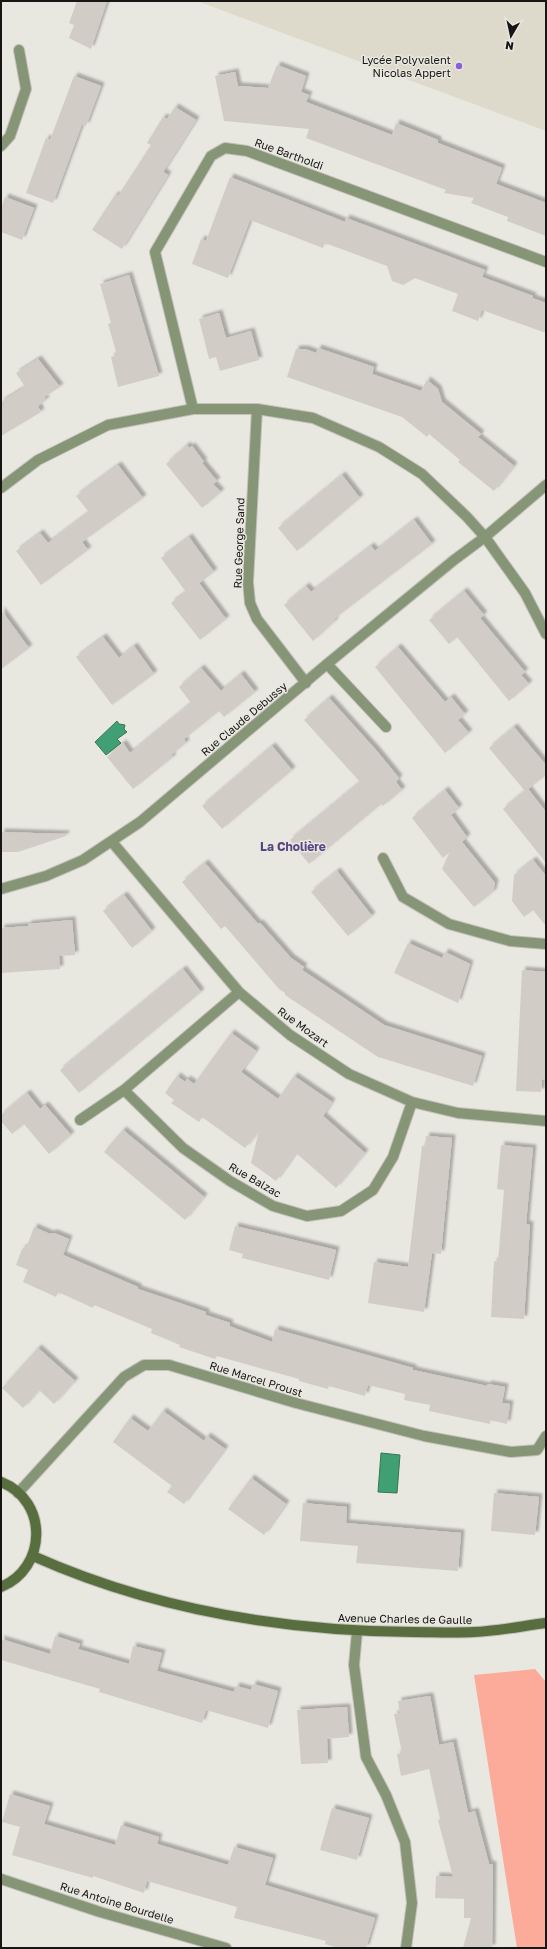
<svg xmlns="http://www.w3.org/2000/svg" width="547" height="1949" font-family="'Golos Text',sans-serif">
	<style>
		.built { fill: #dddacc }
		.green { fill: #fcab9a }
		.water { fill: #419f74; stroke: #347657 }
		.building { fill: #d2ccc7; filter: url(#shadow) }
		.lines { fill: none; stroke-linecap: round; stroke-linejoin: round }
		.street-casing { stroke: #c2c1bb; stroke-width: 12 }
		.secondary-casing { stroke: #c2c1bb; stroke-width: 12 }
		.street { stroke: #869575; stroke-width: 10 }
		.secondary { stroke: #586e3e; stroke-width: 10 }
		.poi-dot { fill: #8a60da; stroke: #e8e7e0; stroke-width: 1.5 }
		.labels { text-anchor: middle; stroke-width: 3; stroke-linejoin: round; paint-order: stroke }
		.poi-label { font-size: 11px; fill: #171614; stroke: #e8e7e0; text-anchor: end }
		.street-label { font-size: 11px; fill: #171614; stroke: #e8e7e0 }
		.neighbourhood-label { font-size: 12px; font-weight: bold; fill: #584583; stroke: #e8e7e0 }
	</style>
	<defs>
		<filter id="shadow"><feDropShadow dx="3.5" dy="-3.5" stdDeviation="1" flood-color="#0004"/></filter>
	</defs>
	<rect width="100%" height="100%" fill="#e8e7e0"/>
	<path class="built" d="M197,1H546V131Z"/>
	<path class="green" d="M535,1669L546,1682V1948H517L474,1675Z"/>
	<path class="water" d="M117,721L119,724L125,725L124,729L127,732L117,739L121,743L106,755L95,742Z
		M381,1453L400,1455L397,1493L378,1492Z"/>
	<path class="building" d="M77,1H107L91,49L69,38L74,25L69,23Z
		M277,65L306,76L301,92L309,95L306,102L392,135L396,123L438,140V143L502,168L496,184L546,203V236L507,221L508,217L471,203L474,198L444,193L446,190L306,138L309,129L224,121L215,76L235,72L238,86L268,88Z
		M74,76L101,86L86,126L82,124L53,203L26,193L46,138L50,140Z
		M175,107L196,120L163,172L168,175L122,249L92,230L115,195L118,196L151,145L147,143L163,117L167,119Z
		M230,177L345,222L346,218L485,270L482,277L533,296L532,298L546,303V333L482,310L478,321L452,311L458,294L415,278L403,285L392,281L387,266L325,243L323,248L250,220L228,278L192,264L201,239L206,241Z
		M5,197L34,208L22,240L1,232V209Z
		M129,275L159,376L118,387L111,357L117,355L108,324L111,323L100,284Z
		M219,313L226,338L251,331L259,360L220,371L216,357L209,359L199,319Z
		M318,348L374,367L372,374L421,391L427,380L438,389L442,402L481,434L478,437L514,466L494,491L458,462L460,460L429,434L427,437L402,417L287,377L296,349H305L316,353Z
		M38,359L60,387L44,397L46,400L38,406L41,412L1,436V402L25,387L16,373Z
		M187,445L189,448L192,446L204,462L202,463L217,481L213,484L221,492L202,508L166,464Z
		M118,465L143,498L82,542L88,550L41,585L16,551L40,533L48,543L89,512L76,496Z
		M342,475L360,498L297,551L278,528Z
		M414,520L432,544L334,619L335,621L313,641L284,605L306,586L311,592L371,546L375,551Z
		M189,537L214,572L199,583L226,619L200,640L171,603L186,592L161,558Z
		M464,591L484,615L480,618L525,672L521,675L529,684L509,701L457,637L449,644L429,620Z
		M1,610L29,648L1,669Z
		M103,637L119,658L134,646L154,674L112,705L76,657Z
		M398,647L445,702L451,697L465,714L458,720L469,733L445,753L375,667Z
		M201,668L221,691L241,674L255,692L224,717L219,711L184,739L186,743L171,755L173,757L133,789L107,757L123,743L130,753L191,703L179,687Z
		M329,698L376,750L399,778L396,782L402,790L383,806L381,804L309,864L290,840L360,782L304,720Z
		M514,727L546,765V775L528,789L546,812V863L503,809L525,791L489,748Z
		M272,746L292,770L222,829L202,806Z
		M445,790L459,808L451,815L467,837L462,842L495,883L493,892L474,907L442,869L450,851L443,858L412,818Z
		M1,832L66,834V836L18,852H1Z
		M533,860L546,876V926L533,910L524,917L512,901L514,875Z
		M205,863L258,924L260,923L291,958L304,967L302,970L384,1025L482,1056L473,1086L378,1057L285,995V993L279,989L225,926L221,929L182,882Z
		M337,871L372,916L348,936L311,892Z
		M124,895L152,931L132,948L103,911Z
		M72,920L75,955L59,956L60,969L1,973V928L28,926V924Z
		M408,943L442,958L445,952L470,964L458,1003L394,973Z
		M183,969L201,992L79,1093L60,1070Z
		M522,970L546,972V1080L542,1079L541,1092L516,1091Z
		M231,1033L256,1051L241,1072L278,1099L294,1076L332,1102L323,1116L365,1153L336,1188L296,1153L276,1181L251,1163L259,1131L245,1148L202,1117L199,1122L171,1103L174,1100L165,1093L177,1076L185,1082L187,1079L194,1084Z
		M27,1093L40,1109L45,1105L71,1135L49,1154L24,1124L12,1134L1,1121V1115Z
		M123,1130L204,1197L185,1220L104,1152Z
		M426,1136L452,1138L441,1254L432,1253L424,1312L368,1303L374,1262L408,1267L422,1146H425Z
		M501,1145L533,1148L526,1224L530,1225L524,1319L491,1317L494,1261L498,1262L504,1190L497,1189Z
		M235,1226L336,1250L329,1280L242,1258L243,1254L229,1250Z
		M34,1227L50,1234L54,1233L69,1239L63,1255L138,1287V1289L206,1312V1315L230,1323L229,1326L272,1342L275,1329L413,1368V1370L487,1386L488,1384L505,1387L502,1403L510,1404L507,1424L490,1420V1424L429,1411L430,1405L404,1400L405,1394L368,1385L365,1396L329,1386L328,1389L299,1381V1379L217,1356L215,1359L179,1347L180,1345L151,1333L152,1329L94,1305L93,1308L58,1292L56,1297L23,1282L28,1270L16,1265L22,1249L27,1246Z
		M38,1348L75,1381L54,1404L39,1390L23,1408L2,1388Z
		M163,1411L204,1441L207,1436L225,1449L184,1504L167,1492L172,1486L113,1442L130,1418L148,1431Z
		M251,1478L286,1504L264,1535L228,1509Z
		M494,1493L539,1497L535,1535L491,1531Z
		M303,1503L347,1507L346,1523L461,1533L458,1571L356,1563L358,1546L300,1541Z
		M55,1636L80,1644L78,1649L129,1664L133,1646L162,1653L157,1671L234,1692L236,1686L251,1690L253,1684L278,1691L268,1728L206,1710L202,1723L99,1692L100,1689L1,1660V1639L50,1654Z
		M430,1696L439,1745L453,1742L468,1813L475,1811L489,1864L493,1865L492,1948H463L471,1918H464V1899L435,1898L436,1876L453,1877L438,1820L440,1819L429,1769L401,1776L397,1754L402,1753L394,1714L400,1713L398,1701Z
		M347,1707L349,1737L327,1739L328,1763L301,1764L297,1710Z
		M10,1794L50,1806L44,1824L115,1845L121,1825L159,1837L157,1844L228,1865L234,1847L273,1858L265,1885L375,1918L366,1948H338L325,1944L326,1941L234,1918L237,1907L147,1881L144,1893L93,1876V1878L12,1855L20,1827L2,1822Z
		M332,1808L369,1818L357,1860L320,1850Z"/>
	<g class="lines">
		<g class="street-casing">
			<path id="street" d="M1,146L10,136L26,89L19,50
				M193,409L155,252L211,156L225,148L247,151L546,262
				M257,409L248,582L250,603L257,619L306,683
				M1,488L38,460L108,425L193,409H257L313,418L379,447L422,474L467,517L485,537L525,593L546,634
				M327,664L386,727
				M112,842L239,992L290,1035L349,1074L412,1102L458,1113L546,1121
				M383,858L403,897L449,924L510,941L546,944
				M1,889L46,876L83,860L140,822L327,664L454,560L485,537L546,485
				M239,992L124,1090L183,1148L230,1181L273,1206L307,1216L341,1211L373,1190L393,1157L412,1102
				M80,1120L124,1090
				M18,1493L124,1377L144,1365H169L296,1403L424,1436L511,1452L537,1450L546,1436
				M357,1632L354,1665L366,1757L386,1795L405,1842L412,1903L406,1948
				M1,1879L100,1912L226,1948"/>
		</g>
		<g class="secondary-casing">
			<path id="secondary" d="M1,1482C49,1501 47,1568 1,1587
				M33,1556C154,1610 282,1631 413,1632C433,1632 454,1633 474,1632C498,1631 522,1626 546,1623"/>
		</g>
		<use href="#street" class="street"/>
		<use href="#secondary" class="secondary"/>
	</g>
	<circle class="poi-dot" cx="459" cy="66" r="4"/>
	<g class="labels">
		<g class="poi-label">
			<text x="451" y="64">Lycée Polyvalent<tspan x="451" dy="13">Nicolas Appert</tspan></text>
		</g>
		<g class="street-label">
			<text transform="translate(289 154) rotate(20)" y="4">Rue Bartholdi</text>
			<text transform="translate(239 543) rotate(-88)" y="4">Rue George Sand</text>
			<text transform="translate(244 719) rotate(-40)" y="4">Rue Claude Debussy</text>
			<text transform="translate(303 1027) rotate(36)" y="4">Rue Mozart</text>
			<text transform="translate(255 1180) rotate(30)" y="4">Rue Balzac</text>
			<text transform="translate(256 1379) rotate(17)" y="4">Rue Marcel Proust</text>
			<text transform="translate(405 1619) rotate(1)" y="4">Avenue Charles de Gaulle</text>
			<text transform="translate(117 1903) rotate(17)" y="4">Rue Antoine Bourdelle</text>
		</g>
		<g class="neighbourhood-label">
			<text x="293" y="851">La Cholière</text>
		</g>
	</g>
	<rect width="547" height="1949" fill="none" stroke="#171614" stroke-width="4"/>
	<g transform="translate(511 36) rotate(189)" stroke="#e8e7e0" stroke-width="3" paint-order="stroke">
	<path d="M0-3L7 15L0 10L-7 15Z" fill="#171614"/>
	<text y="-6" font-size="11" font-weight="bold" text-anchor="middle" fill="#171614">N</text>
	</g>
</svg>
